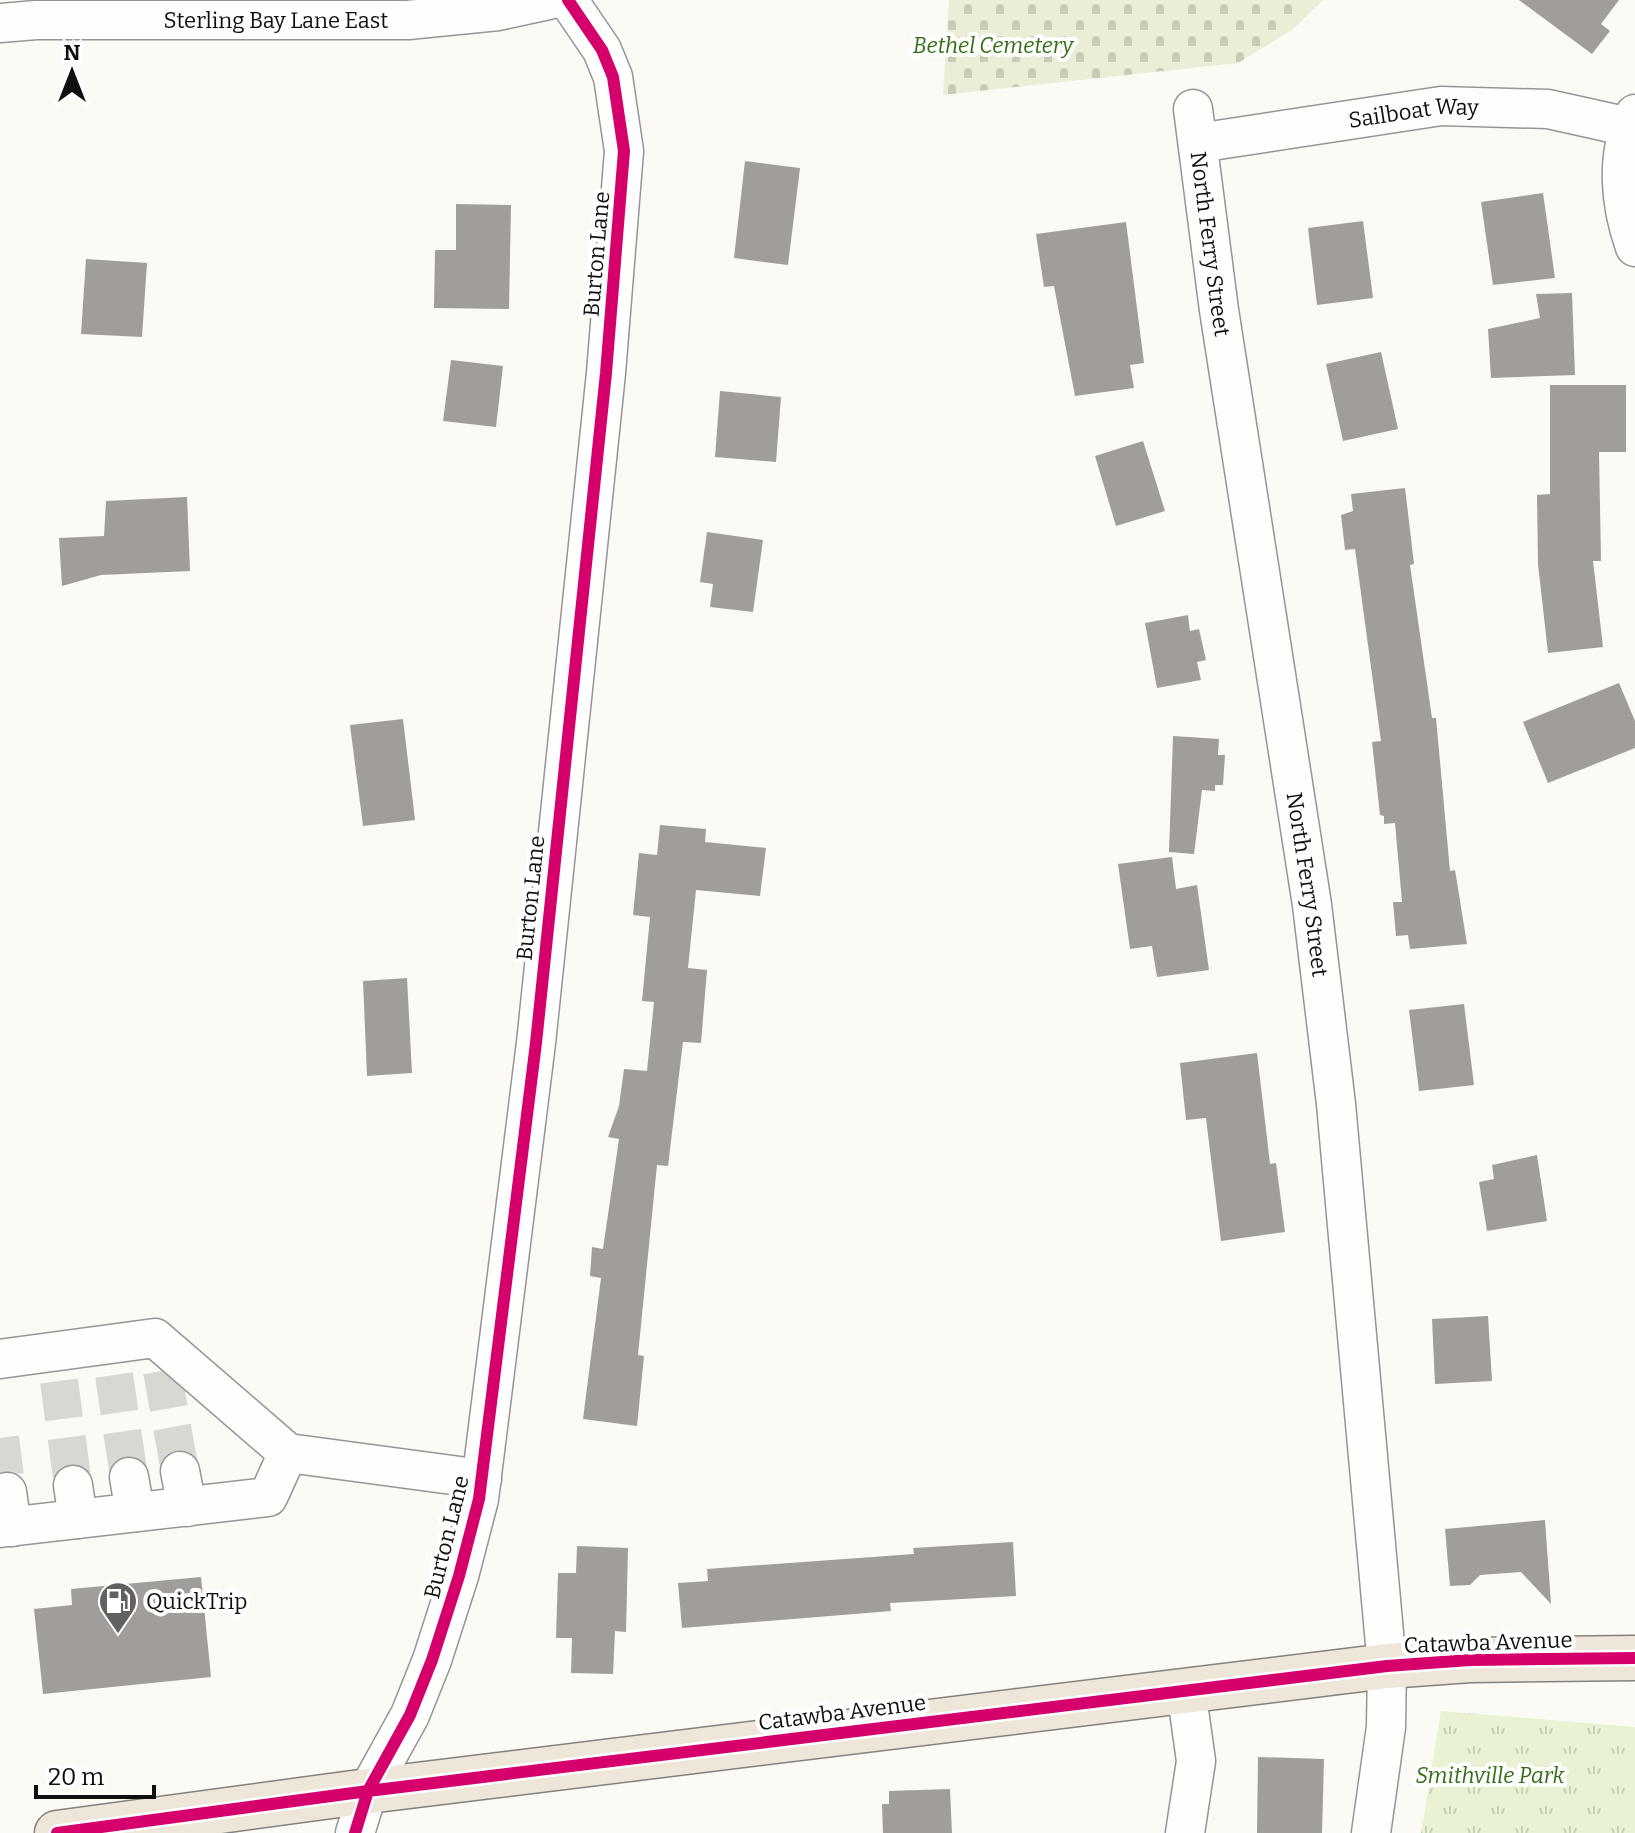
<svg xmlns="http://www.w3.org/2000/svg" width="1635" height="1833" font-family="Bitter,serif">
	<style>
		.grass { fill: url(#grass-tufts) }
		.cemetery { fill: url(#cemetery-stones) }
		.building { fill: #a09d9a }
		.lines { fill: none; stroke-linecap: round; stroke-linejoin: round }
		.minor-tunnel { stroke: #d8d7d2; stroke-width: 38; stroke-dasharray: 38 19; stroke-linecap: butt }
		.minor-casing { stroke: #969593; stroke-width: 41 }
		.major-casing { stroke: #838280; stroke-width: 47 }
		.minor { stroke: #fffefe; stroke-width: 38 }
		.major { stroke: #eee6d9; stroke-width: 44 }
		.cycleway-casing { stroke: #fff; stroke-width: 17 }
		.cycleway { stroke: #d6006c; stroke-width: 12 }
		.labels { text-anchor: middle; stroke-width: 8; stroke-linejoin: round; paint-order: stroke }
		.street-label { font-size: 22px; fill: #0f0f0f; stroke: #fff }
		.park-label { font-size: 22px; font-style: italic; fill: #346f18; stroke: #fff }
		.poi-label { font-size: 22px; fill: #0f0f0f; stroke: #fff; text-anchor: start }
	</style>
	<defs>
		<pattern id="grass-tufts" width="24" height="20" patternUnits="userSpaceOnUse" patternTransform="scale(2)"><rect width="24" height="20" fill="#e9f3d3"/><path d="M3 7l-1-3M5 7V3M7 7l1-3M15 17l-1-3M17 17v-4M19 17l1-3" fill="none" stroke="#c7cfb4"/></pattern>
		<pattern id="cemetery-stones" width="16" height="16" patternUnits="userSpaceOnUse" patternTransform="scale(2)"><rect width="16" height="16" fill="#ebeed7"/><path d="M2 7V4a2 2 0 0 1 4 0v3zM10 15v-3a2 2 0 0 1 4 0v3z" fill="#c8cbb7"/></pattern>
	</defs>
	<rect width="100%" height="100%" fill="#fcfaf5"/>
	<path class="grass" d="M1441,1711L1635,1727V1833H1421Z"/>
	<path class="cemetery" d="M949,0H1323L1293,29L1238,63L943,95Z"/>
	<path class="building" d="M1519,0H1619L1601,24L1610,31L1592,54Z
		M745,161L800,168L788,265L734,258Z
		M1543,193L1555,278L1493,285L1481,202Z
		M456,204L511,205L509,309L434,308L435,250H456Z
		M1363,221L1373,298L1317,305L1308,228Z
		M1126,222L1144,363L1130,365L1134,388L1075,396L1054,286L1044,287L1036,234Z
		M86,259L147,263L142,337L81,334Z
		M1572,293L1575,375L1491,378L1488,329L1540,318L1536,294Z
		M1381,352L1398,429L1343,441L1326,364Z
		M451,360L503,366L496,427L443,421Z
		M1550,385H1626V452H1599L1601,561H1593L1603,647L1548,653L1538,564L1537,495L1550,494Z
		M720,391L781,397L776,462L715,457Z
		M1143,441L1165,511L1116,526L1095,456Z
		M1405,488L1414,564L1410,565L1432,718H1436L1450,871L1455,870L1467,944L1410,949L1408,935L1396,936L1393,902H1402L1395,823L1384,824V816L1380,815L1372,742L1381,741L1355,549L1345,550L1341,515L1353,511L1351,494Z
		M187,497L190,571L101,575L62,586L59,538L104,536L106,501Z
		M707,532L763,540L753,612L710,607L713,584L700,582Z
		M1188,615L1190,631L1199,629L1206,660L1197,662L1201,680L1157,688L1145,623Z
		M1619,683L1635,721V748L1548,783L1523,722Z
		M403,719L415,820L363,826L350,725Z
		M1173,736L1219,739L1218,755H1225L1223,785H1215V791L1202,790L1194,854L1169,852Z
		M660,825L706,829L705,842L766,848L760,896L696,890L688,968L707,970L701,1043L683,1042L668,1166L657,1165L638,1355L644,1356L637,1426L583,1419L601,1278L590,1276L592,1247L603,1249L619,1139L608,1137L619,1106L624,1069L647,1071L654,1002L642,1001L650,917L633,915L639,853L657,855Z
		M1172,857L1176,889L1197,885L1209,970L1157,977L1152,946L1130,949L1118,864Z
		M407,978L412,1073L367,1076L363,981Z
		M1464,1004L1474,1085L1419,1091L1409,1010Z
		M1257,1053L1270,1164L1276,1163L1285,1232L1221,1241L1206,1118L1186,1120L1180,1063Z
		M1537,1155L1547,1221L1487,1231L1479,1182L1494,1179L1492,1165Z
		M1488,1316L1492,1381L1435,1384L1432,1319Z
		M1545,1520L1551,1604L1521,1572L1480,1575L1470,1585L1450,1586L1445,1529Z
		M1013,1542L1016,1596L890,1603L891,1611L682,1628L678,1583L708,1581L707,1569L914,1554L913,1548Z
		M577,1546L628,1548L626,1632L615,1631L613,1674L571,1673L572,1638H556L558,1573H576Z
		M201,1577L211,1677L43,1694L34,1609L72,1605L71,1589Z
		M1258,1757L1324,1759L1322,1833H1257Z
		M950,1789L952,1833H883L882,1804H889V1791Z"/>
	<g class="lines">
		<path class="minor-tunnel" d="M162,1371L180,1471
			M114,1375L129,1477
			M59,1381L73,1485
			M0,1438L7,1492"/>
		<g class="minor-casing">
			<g id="minor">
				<path id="s1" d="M0,23L36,20H408L498,11L549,0"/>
				<path id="s2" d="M1193,109L1219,310L1312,905L1336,1104L1387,1666L1386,1727L1371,1833"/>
				<path d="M1635,114C1615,156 1620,205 1635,247"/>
				<path id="s3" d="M1198,143L1441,106L1548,109L1629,127"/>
				<path d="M0,1359L155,1338L288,1453L482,1479"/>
				<path d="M180,1471L187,1507"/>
				<path d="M129,1477L135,1512"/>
				<path d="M73,1485L78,1519"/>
				<path d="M7,1492L12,1527"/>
				<path d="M0,1528L268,1497L288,1453"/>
				<path d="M355,1833L368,1791L410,1715L432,1660L459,1576L479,1499L536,1043L606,373L624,151L613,77L602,50L568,0"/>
				<path d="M1185,1833L1196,1761L1186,1689"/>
			</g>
		</g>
		<g class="major-casing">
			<path id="major" d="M57,1833L368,1791L1387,1666L1470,1660L1635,1658"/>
		</g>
		<use href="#minor" class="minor"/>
		<use href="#major" class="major"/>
		<g class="cycleway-casing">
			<path id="cycleway" d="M57,1833L368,1791L1387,1666L1470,1660L1635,1658
				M355,1833L368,1791L410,1715L432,1660L459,1576L479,1499L536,1043L606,373L624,151L613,77L602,50L568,0"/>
		</g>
		<use href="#cycleway" class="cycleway"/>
	</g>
	<defs>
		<g id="fuel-pin" transform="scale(2)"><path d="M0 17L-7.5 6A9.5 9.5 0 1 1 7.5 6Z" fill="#626160" stroke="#fff"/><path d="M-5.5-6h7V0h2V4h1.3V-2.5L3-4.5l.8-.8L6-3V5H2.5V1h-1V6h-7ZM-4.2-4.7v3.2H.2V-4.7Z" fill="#fff"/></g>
	</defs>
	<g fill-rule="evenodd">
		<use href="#fuel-pin" x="118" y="1601"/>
	</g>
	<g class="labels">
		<g class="street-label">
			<text dy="8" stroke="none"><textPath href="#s1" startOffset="276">Sterling Bay Lane East</textPath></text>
			<text dy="8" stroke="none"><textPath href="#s3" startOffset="218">Sailboat Way</textPath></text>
			<text dy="8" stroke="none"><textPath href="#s2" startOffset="136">North Ferry Street</textPath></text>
			<text transform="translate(596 254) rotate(-85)" y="8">Burton Lane</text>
			<text dy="8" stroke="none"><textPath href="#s2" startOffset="784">North Ferry Street</textPath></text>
			<text transform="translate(530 898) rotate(-84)" y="8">Burton Lane</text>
			<text transform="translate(446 1537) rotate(-76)" y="8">Burton Lane</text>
			<text transform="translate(1488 1642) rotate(-2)" y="8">Catawba Avenue</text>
			<text transform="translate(842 1712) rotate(-7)" y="8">Catawba Avenue</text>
		</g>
		<g class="park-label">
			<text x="993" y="53">Bethel Cemetery</text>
			<text x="1490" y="1783">Smithville Park</text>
		</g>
		<g class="poi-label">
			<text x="146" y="1609">QuickTrip</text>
		</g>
	</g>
	<g transform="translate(72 72)" stroke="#ffffff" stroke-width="6" paint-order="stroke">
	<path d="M0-6L14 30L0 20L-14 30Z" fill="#0f0f0f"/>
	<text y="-12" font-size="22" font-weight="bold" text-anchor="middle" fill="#0f0f0f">N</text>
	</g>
	<path d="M36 1785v12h118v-12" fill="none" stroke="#0f0f0f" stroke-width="4"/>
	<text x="48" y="1785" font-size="24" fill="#0f0f0f" stroke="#ffffff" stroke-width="6" paint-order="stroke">20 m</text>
</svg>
